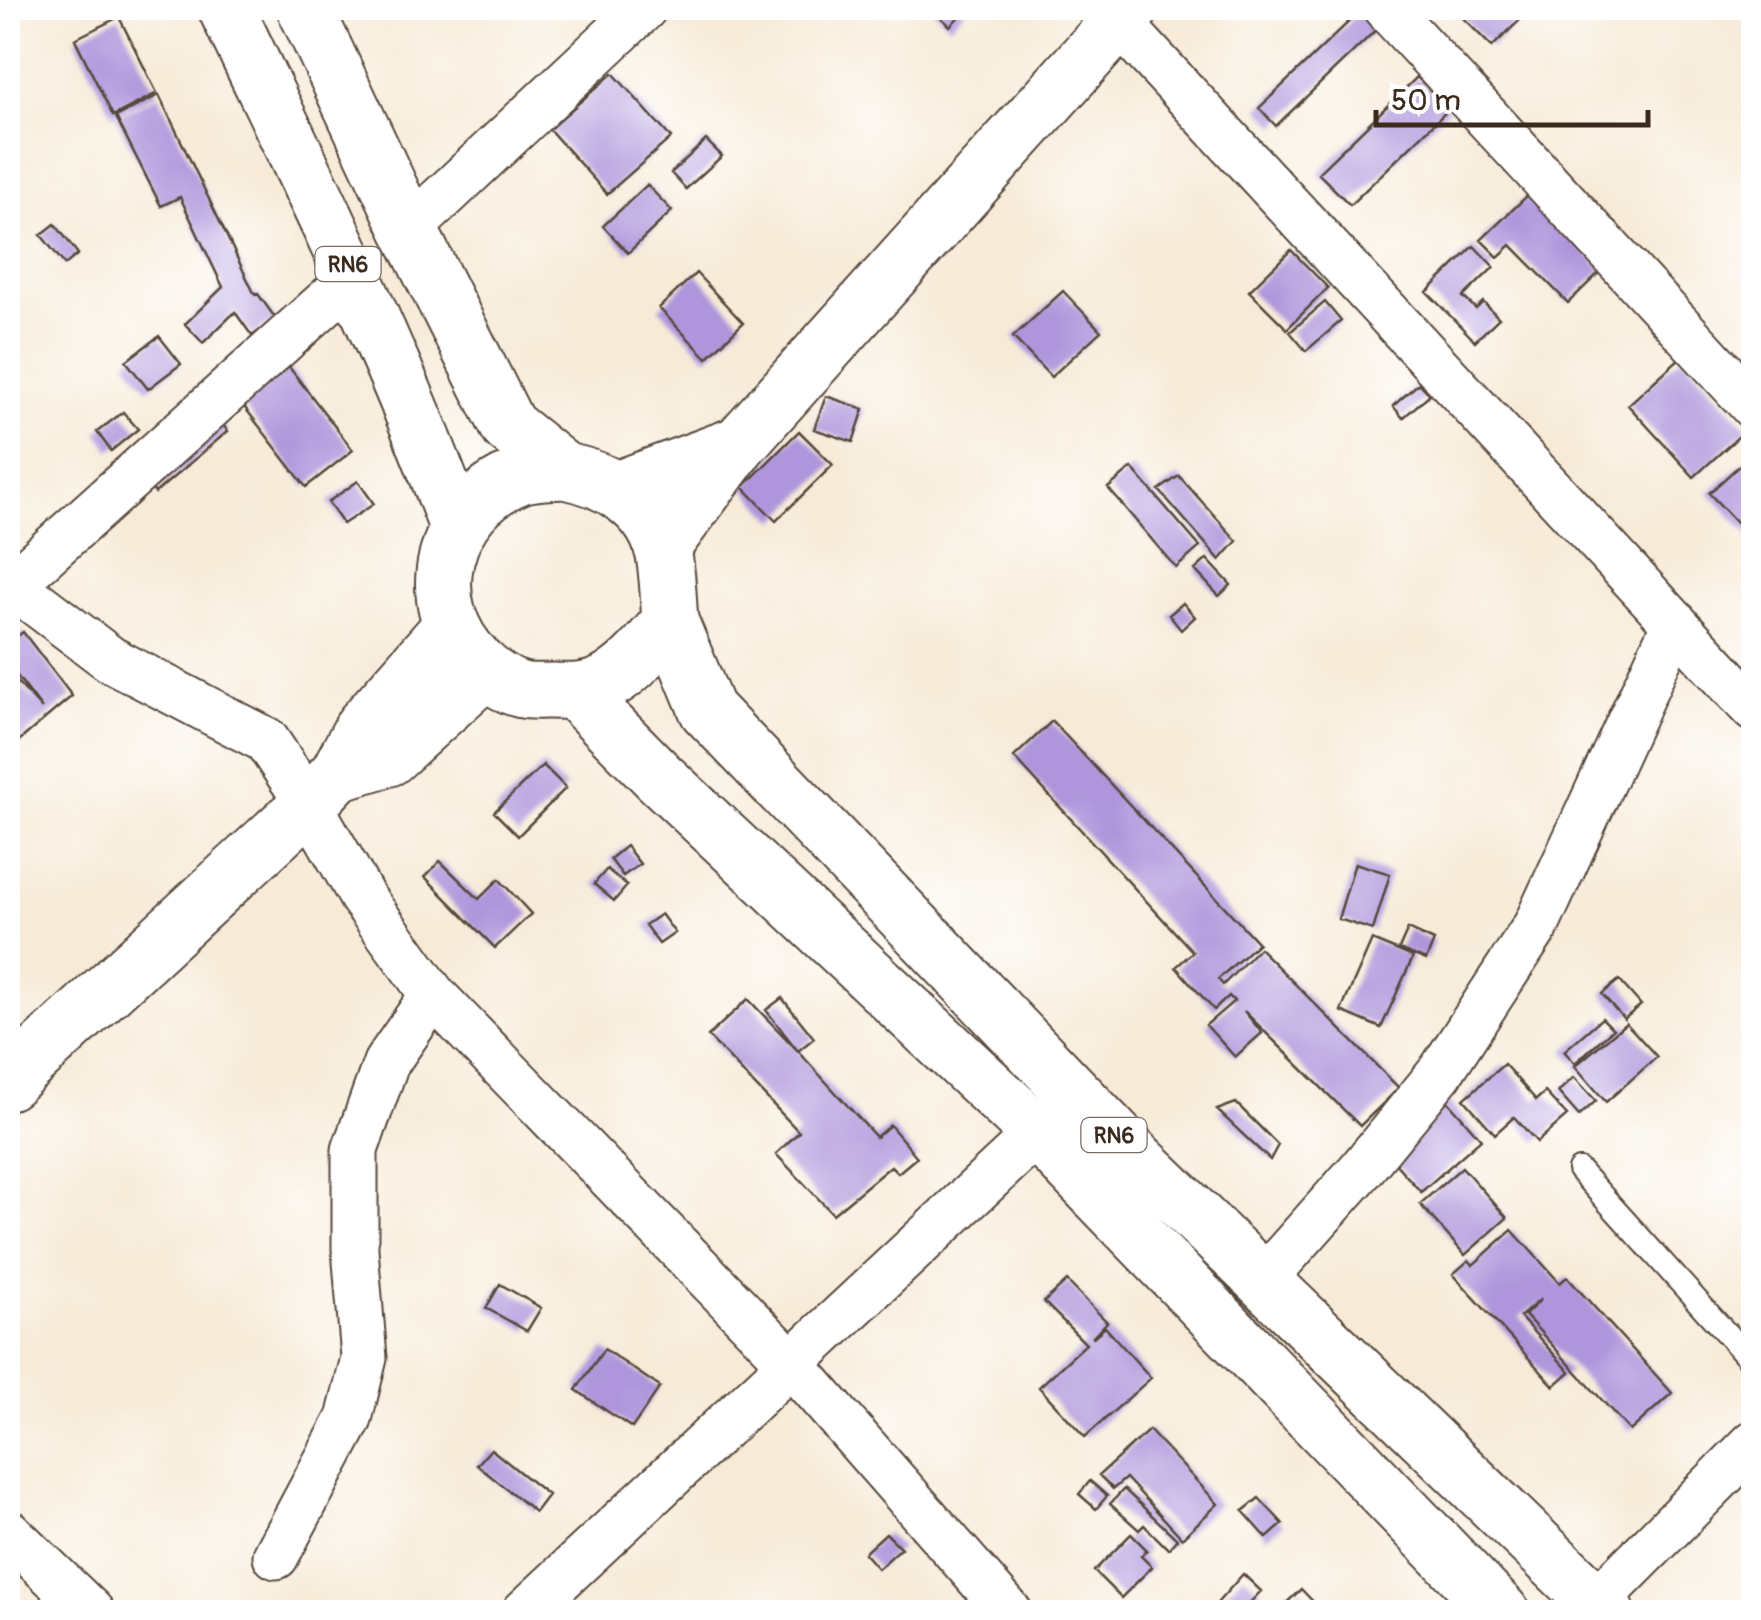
<svg xmlns="http://www.w3.org/2000/svg" width="1761" height="1620" font-family="Pangolin,sans-serif">
	<style>
		.building { fill: #af96dc }
		.lines { fill: none; stroke-linecap: round; stroke-linejoin: round }
		.service-casing { stroke: #57473a; stroke-width: 26 }
		.minor-casing { stroke: #57473a; stroke-width: 49 }
		.tertiary-casing { stroke: #57473a; stroke-width: 59 }
		.trunk-casing { stroke: #57473a; stroke-width: 59 }
		.service { stroke: #fff; stroke-width: 22 }
		.minor { stroke: #fff; stroke-width: 45 }
		.tertiary { stroke: #fff; stroke-width: 55 }
		.trunk { stroke: #fff; stroke-width: 55 }
		.labels { text-anchor: middle; stroke-width: 8; stroke-linejoin: round; paint-order: stroke }
		.shield { fill: #fff; stroke: #766a62; stroke-width: 2.5 }
		.shield-label { font-size: 22px; font-weight: bold; fill: #3b2a1e }
	</style>
	<rect width="100%" height="100%" fill="#fff"/>
	<filter id="ink" filterUnits="userSpaceOnUse"><feTurbulence type="fractalNoise" baseFrequency=".01" numOctaves="2"/><feDisplacementMap in="SourceGraphic" scale="20" xChannelSelector="R" yChannelSelector="G"/><feConvolveMatrix kernelMatrix="1 2 1 2 8 2 1 2 1" color-interpolation-filters="sRGB"/></filter>
	<filter id="wash" filterUnits="userSpaceOnUse"><feTurbulence type="fractalNoise" baseFrequency=".0048" numOctaves="4" result="noise"/><feDisplacementMap in="SourceGraphic" scale="40" xChannelSelector="R" yChannelSelector="G"/><feGaussianBlur stdDeviation="2.25" result="paint"/><feColorMatrix in="noise" values="0 0 0 0 0 0 0 0 0 0 0 0 0 0 0 0 0 1.4 0 .05"/><feComposite in="paint" operator="in"/></filter>
	<g filter="url(#wash)">
		<rect width="100%" height="100%" fill="#f7ebd8"/>
		<g id="blocks">
			<path class="building" d="M931,8H967L950,26Z
				M1453,8H1510L1521,19L1492,47Z
				M1362,9L1379,27L1276,126L1259,108Z
				M119,17L157,93L113,116L75,39Z
				M613,73L671,138L607,194L549,129Z
				M1417,77L1449,109L1350,205L1318,173Z
				M159,95L255,295L258,294L276,319L252,336L235,312L203,343L185,324L223,287L180,197L161,206L116,117Z
				M706,140L722,156L686,189L671,173Z
				M647,185L672,211L628,253L603,226Z
				M1530,193L1603,269L1568,303L1511,245L1498,257L1481,240Z
				M55,224L78,254L65,265L41,235Z
				M1474,246L1494,267L1463,297L1476,309L1483,302L1499,318L1475,341L1427,292Z
				M1291,250L1328,288L1287,329L1249,291Z
				M696,273L743,323L707,358L659,308Z
				M1063,291L1101,331L1051,377L1013,337Z
				M1325,302L1341,321L1306,351L1290,332Z
				M159,336L181,364L148,389L126,361Z
				M1682,356L1748,428L1694,477L1628,405Z
				M289,367L353,450L306,487L242,404Z
				M1419,383L1430,394L1403,418L1393,406Z
				M826,396L864,409L853,442L814,429Z
				M123,412L138,429L111,451L97,432Z
				M214,415L228,431L155,493L141,477Z
				M799,431L833,465L776,521L743,487Z
				M8,437L16,456L8,460Z
				M1754,452V541L1709,493Z
				M1132,468L1200,547L1176,568L1108,488Z
				M1179,476L1237,541L1220,560L1159,490Z
				M358,481L374,504L343,524L328,502Z
				M1207,559L1231,585L1219,596L1195,570Z
				M1183,603L1195,617L1181,630L1169,615Z
				M23,632L72,696L8,750V672L42,709L8,664V643Z
				M1052,721L1258,943L1218,979L1223,985L1259,948L1399,1088L1360,1126L1244,1011L1262,1033L1235,1057L1206,1025L1234,1001L1229,996L1214,1010L1176,967L1193,952L1014,757Z
				M543,765L566,788L518,836L494,812Z
				M626,846L640,864L623,876L610,859Z
				M440,861L479,899L499,879L531,914L495,948L425,877Z
				M1355,863L1390,874L1373,930L1338,919Z
				M607,869L627,886L614,901L594,884Z
				M661,914L675,933L659,944L645,925Z
				M1408,929L1434,941L1426,960L1399,949Z
				M1372,940L1413,957L1381,1028L1341,1011Z
				M1619,980L1641,1005L1624,1019L1602,994Z
				M782,998L814,1038L798,1051L876,1137L890,1125L917,1157L898,1173L891,1166L833,1214L776,1154L799,1132L708,1036L748,999L798,1051L766,1010Z
				M1602,1018L1613,1029L1575,1063L1564,1051Z
				M1626,1023L1657,1057L1606,1102L1575,1066Z
				M1504,1064L1536,1100L1545,1092L1567,1116L1537,1142L1514,1117L1495,1134L1464,1099Z
				M1574,1077L1596,1101L1579,1116L1558,1092Z
				M1446,1099L1481,1139L1421,1192L1385,1152Z
				M1236,1103L1278,1145L1270,1160L1217,1110Z
				M1462,1167L1507,1218L1465,1255L1420,1204Z
				M1512,1230L1560,1283L1567,1277L1672,1393L1630,1431L1525,1315L1541,1299L1520,1317L1570,1372L1554,1386L1453,1274L1469,1260L1473,1265Z
				M1067,1281L1107,1322L1092,1338L1105,1327L1151,1378L1085,1437L1039,1387L1086,1344L1044,1302Z
				M500,1284L541,1308L527,1331L486,1308Z
				M604,1349L660,1387L632,1428L576,1390Z
				M1149,1430L1218,1504L1182,1538L1126,1478L1113,1489L1099,1475Z
				M491,1449L548,1495L535,1512L477,1465Z
				M1090,1481L1107,1496L1096,1509L1079,1494Z
				M1124,1489L1177,1539L1168,1549L1144,1525L1139,1530L1110,1504Z
				M1259,1498L1283,1524L1267,1538L1243,1511Z
				M886,1533L901,1548L878,1569L864,1553Z
				M1131,1534L1147,1550L1141,1556L1152,1567L1121,1598L1094,1571Z
				M1243,1574L1261,1591L1241,1612H1212L1210,1611Z
				M1301,1589L1323,1612H1277Z"/>
		</g>
	</g>
	<g filter="url(#ink)">
		<use href="#blocks" fill-opacity="0" stroke="#57473a" stroke-width="2.5"/>
		<g class="lines">
			<g class="service-casing">
				<path id="service" d="M1579,1170L1754,1364"/>
			</g>
			<g class="minor-casing">
				<path id="minor" d="M1386,8L1754,407
					M1117,20L1754,709
					M409,229L644,8
					M8,578L11,584L110,659L266,740L309,804L362,897L433,995L790,1362L1009,1612
					M8,588L354,277
					M1262,1281L1359,1172L1440,1073L1536,926L1675,623
					M8,1532L91,1612
					M276,1556L349,1419L364,1358L355,1249V1150L386,1063L433,995
					M1596,1602L1754,1443
					M525,1612L1038,1133"/>
			</g>
			<g class="tertiary-casing">
				<path id="tertiary" d="M617,489L739,444
					M662,548L739,444L1131,8
					M338,773L389,758L485,671
					M8,1082L309,804L338,773L363,726L451,626"/>
			</g>
			<g class="trunk-casing">
				<path id="trunk" d="M226,8C307,179 392,348 457,527
					M305,8L409,229L508,426L564,471
					M564,471C607,478 651,505 663,550C668,573 668,598 670,621C652,643 635,665 611,680C592,692 573,692 552,691C543,691 531,692 522,690C505,686 489,674 477,662C417,603 442,507 518,477C532,471 549,472 564,471Z
					M670,621L707,710L1139,1161L1606,1612
					M576,693L659,777L1038,1133L1501,1612"/>
			</g>
			<use href="#service" class="service"/>
			<use href="#minor" class="minor"/>
			<use href="#tertiary" class="tertiary"/>
			<use href="#trunk" class="trunk"/>
		</g>
	</g>
	<g class="labels">
		<g class="shield">
			<rect x="315.5" y="247" width="65" height="34" rx="8"/>
			<rect x="1081.5" y="1118" width="65" height="34" rx="8"/>
		</g>
		<g class="shield-label">
			<text x="348" y="272">RN6</text>
			<text x="1114" y="1143">RN6</text>
		</g>
	</g>
	<rect width="1761" height="1620" fill="none" stroke="#fff" stroke-width="40"/>
	<path d="M1376 110v15h272v-15" fill="none" stroke="#3b2a1e" stroke-width="5"/>
	<text x="1391" y="110" font-size="30" fill="#3b2a1e" stroke="#ffffff" stroke-width="8" paint-order="stroke">50 m</text>
</svg>
